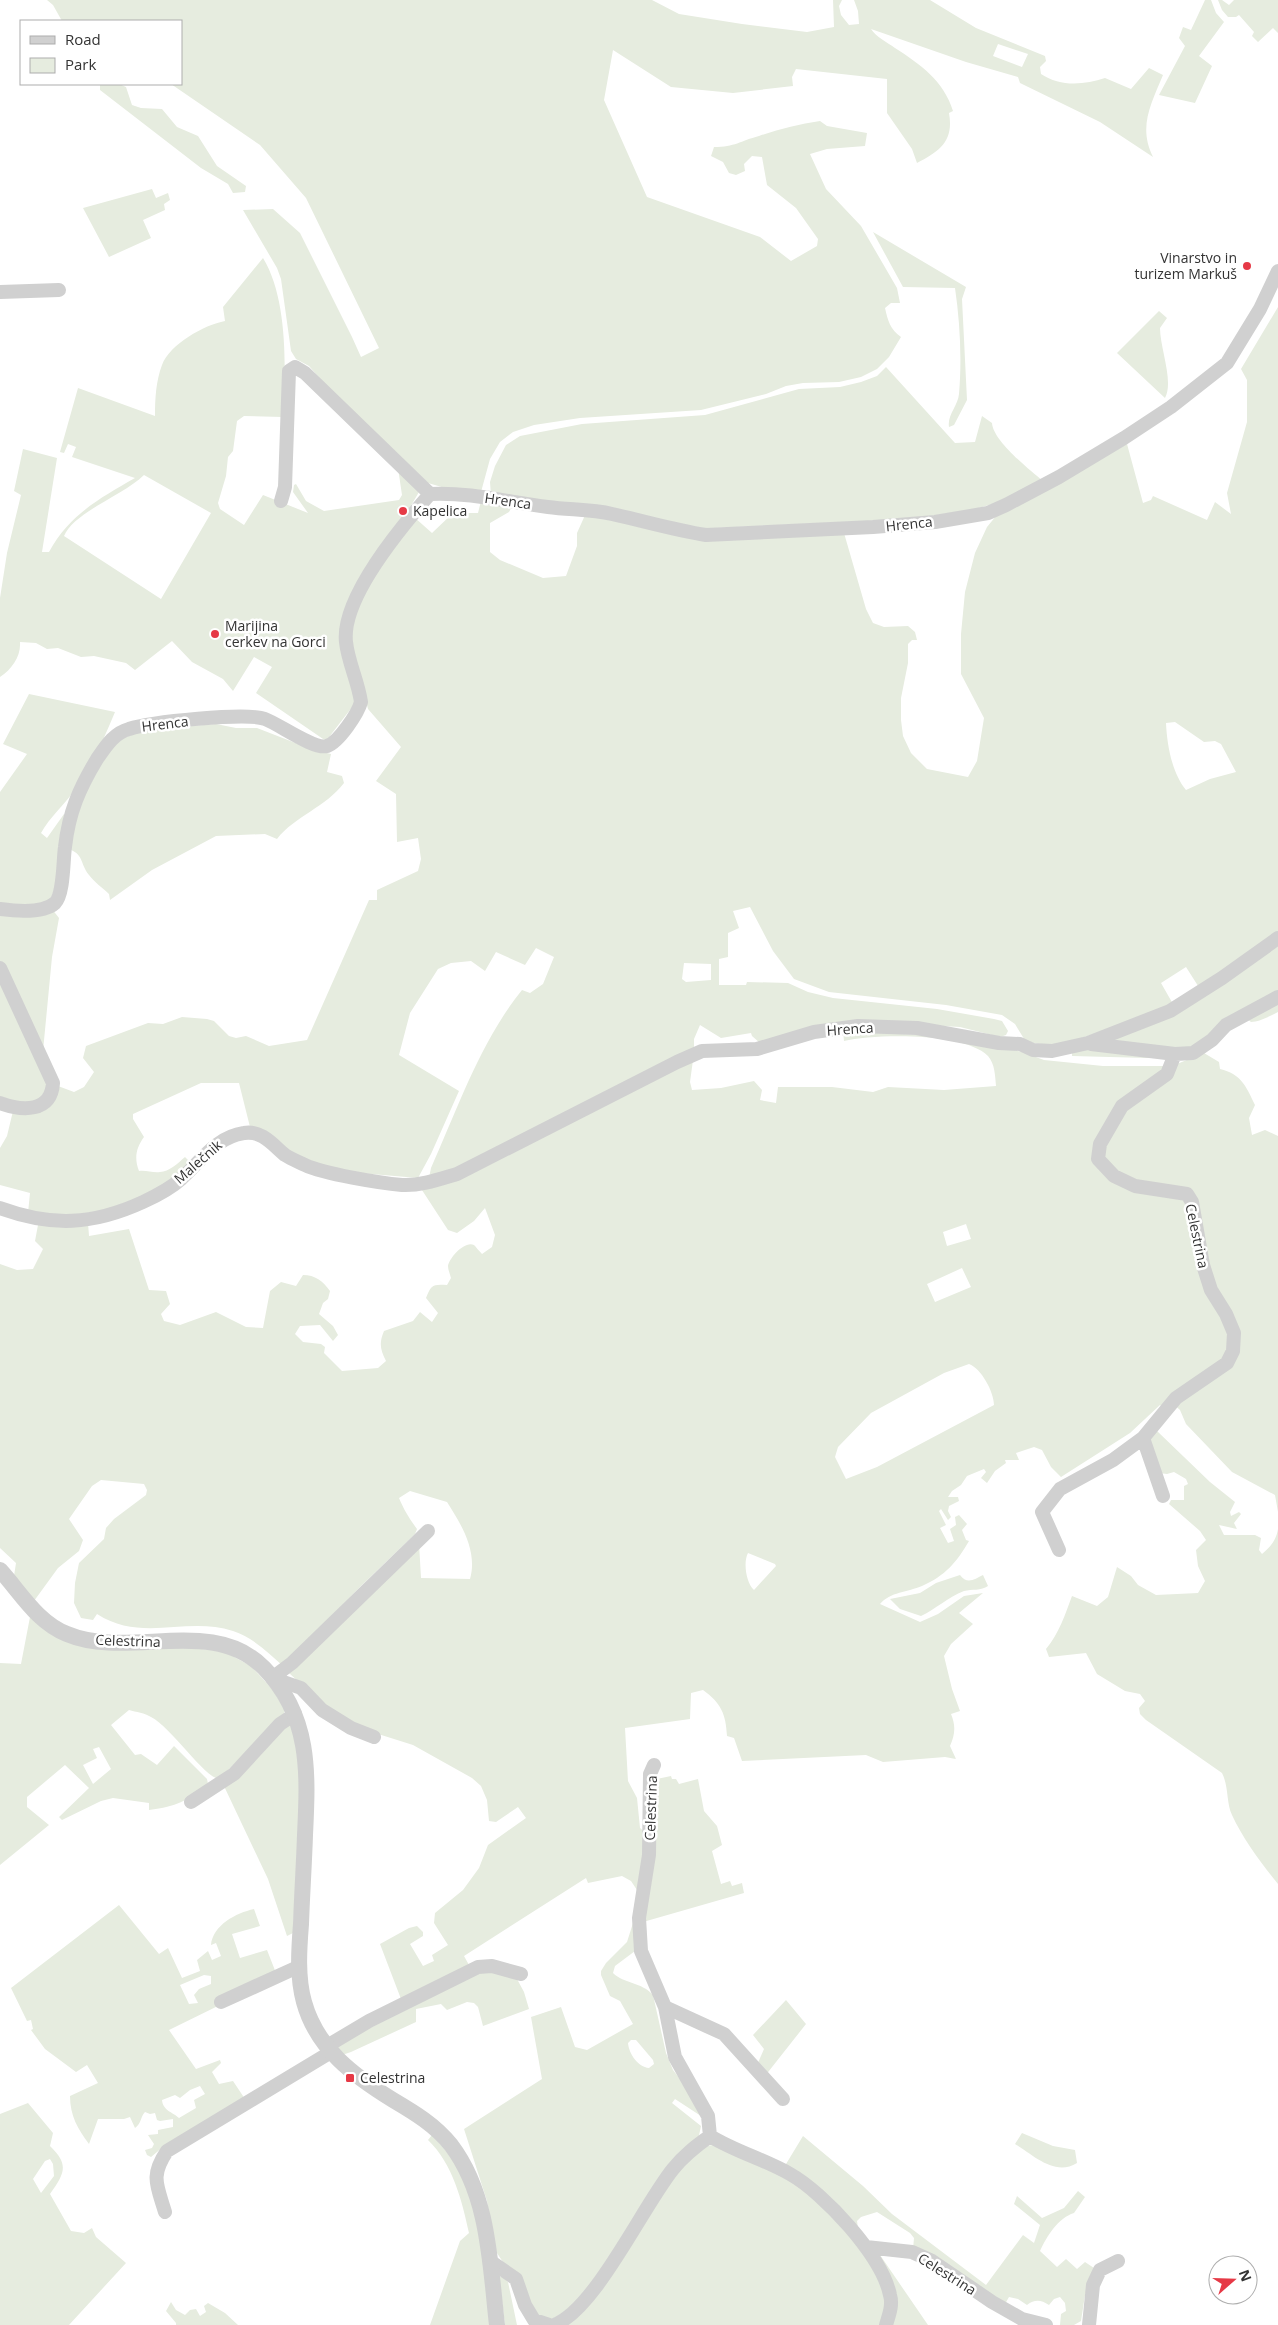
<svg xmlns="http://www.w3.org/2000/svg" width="1278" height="2325" font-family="'Open Sans',sans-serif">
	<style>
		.green { fill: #e6ecdf; fill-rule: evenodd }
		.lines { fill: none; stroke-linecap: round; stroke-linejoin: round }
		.minor { stroke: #d0d0d0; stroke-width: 14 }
		.tertiary { stroke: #d0d0d0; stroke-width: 16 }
		.poi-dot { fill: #e63946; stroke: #fff; stroke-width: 2 }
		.labels { text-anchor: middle; stroke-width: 5; stroke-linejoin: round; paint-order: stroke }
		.poi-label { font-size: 14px; fill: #333; stroke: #fff; text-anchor: start }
		.street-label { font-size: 14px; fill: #333; stroke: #fff }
	</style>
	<rect width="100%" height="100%" fill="#fff"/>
	<path class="green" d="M47,0H652L679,14L742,24L807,32L834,27L833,0H842L839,6L841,15L849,25L859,24L858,11L854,0H930L976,28L1045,56L1046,61L1040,67L1041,74C1060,87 1084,85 1105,78L1131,89L1149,68L1163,75C1151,104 1138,127 1153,157L1100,122L1020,83L1018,77L966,62L871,29C876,37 887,42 895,48C920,64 944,81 953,111L949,113C954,141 940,151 917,163L912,149L887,113V79L796,69L792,77L793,86L733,93L671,87L613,50L604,100L647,197L760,237L791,261L817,246L818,239L796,208L767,185L762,157L752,156L744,164L745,171L736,175L729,173L723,162L711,156L714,147C735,147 740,141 759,136C779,129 799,124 820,121L827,126L867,133L865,146L827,149L810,154L826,189L861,226L897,288L900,303H891L885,308C888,321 890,329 901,337L889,357L877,369L861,377L839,382L803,383L786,386L766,394L701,410L580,418L534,425L513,432L500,442L490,459L481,492L452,490L428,483L324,383L309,366L296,359L291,351L281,279L277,268L243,210L273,209L300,233L352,337L361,357L379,348L306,198L260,145L171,84H181V21H62L53,5ZM998,44L1028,54L1022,67L993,56Z
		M1205,0H1211L1216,13L1224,22L1199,56L1212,66L1195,103L1159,95L1185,46L1179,38L1183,27L1191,30Z
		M1218,0H1222L1229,5L1234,0H1278V33L1273,28L1258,42L1252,36L1254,32L1239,15L1236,17H1228L1222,10Z
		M100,84H119L126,87L132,105L141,108L162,109L177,127L198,136L217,166L246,186L245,192L233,193L228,184L201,168L100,90Z
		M152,189L156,198L168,193L170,200L164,204L165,210L143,220L151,238L109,257L83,208Z
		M873,232L966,287L962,299L967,400L954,425L949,427C947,415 958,406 959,394C962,359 960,322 955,288L903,287Z
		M263,258C288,299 286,369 283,417L244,416L237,421L233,451L228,457L226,476L218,503L220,509L244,525L263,495L308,513L293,492L294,485L296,484L306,501L324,511L399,500L402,495L398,468L419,492L347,614L356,702L326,741L256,693L272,667L254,657L233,691L223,679L192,662L172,641L135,670L126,663L94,656L81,657L58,648L47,649L36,643L20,642C21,656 12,669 0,677V598L7,553L21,495L14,491L23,449L57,458L42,552H49C69,515 100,498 135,478L72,457L76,447L68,444L64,453L60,452L78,388L155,416C155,398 156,381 162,365C170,344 204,325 225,321L223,307ZM144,475L211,513L161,599L64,536C74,512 124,495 144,475Z
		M1278,307V935L1200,989L1186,967L1161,983L1173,1004L1149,1016L1057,1046L1026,1042L1015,1024L1002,1015L946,1005L829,992L794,979L773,951L750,907L733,911L739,928L728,933V957L719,959V985H746L747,982L788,983L808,992L833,998L937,1009L994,1019L1002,1021L1008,1031L1006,1035L1000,1037L960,1027L907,1024L760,1043L752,1036L751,1033L721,1038L700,1025L694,1039V1049L472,1162L429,1178L431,1168C458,1108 480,1042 522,990L530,993L543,984L554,957L536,948L525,965L496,952L485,971L471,961L451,963L438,969L410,1013L399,1055L459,1091L431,1154L418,1178L348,1172L300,1159L250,1127L239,1083H201L133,1114V1119L144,1137C136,1148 134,1158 139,1171C146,1170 153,1173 160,1172C169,1172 178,1163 185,1157L190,1162L175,1179L158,1191L85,1217L28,1213L30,1193L0,1185V1148L7,1136L13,1111L31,1113L58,1086L74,1092L84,1087L94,1072L83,1058L86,1046L148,1023L163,1024L182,1017L207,1019L214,1021L229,1036L236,1038L246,1036L269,1046L307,1040L369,900H377V890L418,871L421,859L418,838L397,842L396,794L376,781L401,747L368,709L350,640C352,597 391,552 414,517L432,533L453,513H478L481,501L513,505L509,512L490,523V552L500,560L543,578L566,576L577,546V533L586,513L651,529L844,533L866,609L873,623L884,627L908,626L915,632L917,640H912L908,644V663L901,698V720L903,736L911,753L927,769L968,777L977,761L984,718L961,674V634L965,592L975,553L987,527L996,516L1127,444L1143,503L1151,500L1153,496L1207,520L1215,502L1231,514L1227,493L1247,422V380L1241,369ZM1175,722L1204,742L1215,741L1221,744L1236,772L1210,779L1186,790C1172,773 1167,745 1166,723ZM684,963L711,964V980L686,982L682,979Z
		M1159,311L1167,318L1160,328C1160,348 1174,382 1165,398L1117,353Z
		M886,367L955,443L975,442L982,416L992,423C993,441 1030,470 1043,481L996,503L975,509L912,519L693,529L491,495L490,482L495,466L506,445L520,436L582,424L705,415L799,389L840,387L861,382L877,376Z
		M29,694L115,712C104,739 91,767 74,791C63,806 50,817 41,833L47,838L64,814L66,816C64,833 61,900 43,905C30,908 13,906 0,906V792L27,754L3,744Z
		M216,724L236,728H257L311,749L331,754L327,772L342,776L344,783C326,807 295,816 277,839L265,834L216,836L152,870L110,900L109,894C103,888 94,882 89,875C79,862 85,855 67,848L76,811L113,742L144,730Z
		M52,909L59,918L52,957L43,1051L0,962V914Z
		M1278,942V993L1183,1054L1147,1058L1072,1056V1051L1174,1013Z
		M0,976L49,1083C35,1112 28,1105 0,1099Z
		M1278,1002V1012C1270,1016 1259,1022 1251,1022L1246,1018Z
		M843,1031L963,1037L1022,1052L1044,1060L1103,1066H1172L1204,1053L1219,1062L1220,1069C1241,1074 1246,1086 1255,1105L1249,1118L1252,1135L1265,1130L1278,1136V1512L1275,1495L1232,1472L1186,1424L1180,1410L1171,1402L1163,1408L1160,1405L1130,1433L1061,1477L1051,1467L1042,1450L1034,1447L1016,1453L1019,1460H1005L1006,1463L995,1471L987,1483L981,1478L986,1472L984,1469L967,1476L961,1485L952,1491L948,1497H958L959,1501L949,1506L948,1511L951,1517L948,1520L941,1509L939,1511L946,1525L940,1528L948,1543L954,1541L950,1529L956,1525L955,1517L959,1515L967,1524L962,1530L966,1540L969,1541C957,1562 945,1576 922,1586C908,1592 890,1592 880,1604L920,1622L938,1614L964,1596L983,1593L959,1613L973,1624L951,1644L944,1656L952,1689L960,1711L951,1714C956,1726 955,1735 950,1746L956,1759L945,1757L883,1762L866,1755L742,1761L734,1738L727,1736C726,1714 721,1703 703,1690L691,1693L690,1719L625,1728L628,1781L637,1798L640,1828L647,1834L637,1890L631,1881L622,1876L588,1883L586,1878L464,1956L469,1965L401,1999L380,1944L409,1928L417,1926L423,1932V1936L410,1944L423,1966L434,1961L432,1955L448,1945L434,1923L435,1913L463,1890L479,1868L488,1845L526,1818L518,1807L496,1822L489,1821L487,1800L481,1786L472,1778L413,1745L356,1727L338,1718L289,1673L419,1543L421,1578L470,1579C478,1551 461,1524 447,1502L410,1491L399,1498C404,1510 409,1518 417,1529L415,1534L361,1586L283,1666C269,1653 252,1637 233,1631C186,1616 142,1643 97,1614L93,1620L81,1618L74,1603L75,1583L79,1563L104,1539L106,1528L114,1519L146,1495L147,1490L144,1484L101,1480L92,1486L69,1519L83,1540L79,1551L58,1568L34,1601L14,1576L16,1563L0,1548V1264L17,1270L33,1269L43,1249L35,1241L38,1225L88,1223L89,1236L129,1229L149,1290L166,1291L170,1304L161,1314L164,1321L180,1325L216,1312L246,1327L263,1328L270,1291L281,1282L296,1286L303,1275C315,1275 323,1281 330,1291L328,1299L323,1303L319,1314L333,1326L338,1335L333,1341L320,1325L300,1326L295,1334L303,1342L321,1344L325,1347L324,1353L342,1371L378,1368L386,1361C380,1349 379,1343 384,1331L413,1321L420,1312L432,1322L438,1313L426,1298C431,1285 433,1284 447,1285L451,1278C450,1274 448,1270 448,1266C449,1258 465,1240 474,1245C476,1247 479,1251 482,1254L492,1247L495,1235L485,1208L474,1221L457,1233L448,1230L420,1187L693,1060L690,1082L692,1090L721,1088L754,1081L762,1090L760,1100L776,1103L778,1087H832L873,1092L888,1087L944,1090L996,1086C995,1076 995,1064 988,1056C964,1032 875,1034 844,1041ZM966,1224L971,1239L947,1246L943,1232ZM962,1268L971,1287L935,1302L927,1284ZM969,1364C981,1368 994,1392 994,1405L877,1467L846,1479L835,1457L838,1447L871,1413L944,1373ZM748,1553L775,1564L776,1566L754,1590C746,1583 743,1562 748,1553Z
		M1157,1431L1210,1482L1235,1502L1230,1512L1231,1516L1239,1512L1241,1514L1234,1523L1237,1529L1219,1525L1224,1535H1255L1261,1538L1259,1550L1262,1554C1270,1547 1276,1541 1278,1529V1884C1261,1863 1243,1839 1232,1815C1226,1802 1229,1787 1222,1773L1146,1720L1140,1714L1139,1708L1145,1701L1140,1694L1125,1691L1097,1674L1086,1653L1049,1657L1046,1649C1059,1633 1065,1615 1072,1596L1097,1606L1108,1597L1117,1567L1131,1576L1138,1585L1156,1595L1198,1593L1205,1581L1198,1566L1196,1550L1206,1540L1200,1531L1169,1504L1171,1500H1184V1486L1188,1484L1186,1479L1174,1472L1167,1474L1159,1473L1141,1441Z
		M960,1575C967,1585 975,1579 983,1575L988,1586C981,1591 972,1589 964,1591C948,1597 936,1609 921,1616L900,1609L890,1599L920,1593L936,1583Z
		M30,1617L52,1635L223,1651L251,1666L273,1690L285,1710L283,1716L219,1779C204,1777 171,1727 151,1717C145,1713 136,1712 129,1710L111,1725L135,1755L141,1754L157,1765L174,1746L207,1779L208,1784C185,1802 178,1806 149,1810V1803L113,1798L101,1801L62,1820L59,1817L89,1788L65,1765L27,1797V1807L49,1825L0,1865V1663L21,1664ZM99,1747L111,1769L93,1784L83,1765L97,1758L93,1749Z
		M285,1725H291L298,1754L300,1789L293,1933L287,1936L268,1879L223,1784Z
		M671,1776L672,1779H676L679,1784L698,1779L704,1811L717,1826L722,1845L712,1851L721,1884L730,1881L732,1886L742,1883L744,1893L643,1922L652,1780Z
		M119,1905L159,1954L168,1948L182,1978L200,1971L197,1960L208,1951L212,1960L221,1956L216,1943L211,1945C213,1925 236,1913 254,1909L260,1926L232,1934L240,1958L267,1950L276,1973L224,2003L169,2030L196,2069L220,2060L221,2063L212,2072L219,2084L233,2081L245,2099L163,2147L151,2157L147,2155L145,2150L152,2148L154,2144L148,2135L158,2134V2130L173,2127V2119L160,2121L157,2120L155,2113L150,2114L145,2112C140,2117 142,2123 135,2128L130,2117L124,2119H98L89,2144C78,2129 70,2116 70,2096L98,2083L87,2065L76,2072L45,2049L31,2030L33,2029L31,2020L27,2021L11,1988ZM204,1975L211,1976V1984L199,1989L194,1995L198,2003L189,2004L180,1985ZM200,2086L205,2094L194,2100L196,2108L179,2118C173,2112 163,2111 162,2100L175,2095L180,2098L190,2090Z
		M633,1923L635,1951L615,1966L613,1973C624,1984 642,1982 653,1995L666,2053L673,2070L698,2102L704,2118L675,2099L672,2103L701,2126L698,2140L587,2289C573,2303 562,2319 542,2321L495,2250L487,2201L464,2129L542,2079L531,2017L561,2007L575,2047L587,2050L633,2024L620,2001L610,1996L601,1975V1971L606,1963L627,1942ZM631,2040H636L653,2060L654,2064L649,2068C638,2067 629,2054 628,2043Z
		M487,1969L517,1979L524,1992L529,2009L483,2026L478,2007L474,2003L467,2002L447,2010L441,2004L416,2009V2022L351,2052L342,2055L336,2045Z
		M786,2000L806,2024L765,2076L757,2065L764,2049L753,2035Z
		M28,2103L53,2133L50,2146C70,2165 64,2174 50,2194L71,2231L84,2233L92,2228L96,2237L126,2263L69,2325H0V2114ZM50,2159L53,2164L54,2176L41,2193L33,2179L45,2161Z
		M1022,2133L1053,2146L1075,2150L1077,2163C1055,2177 1033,2155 1015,2144Z
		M432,2135C441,2145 449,2154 456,2165C483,2212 484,2273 491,2325H430L460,2241L469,2233C462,2201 453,2164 428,2140Z
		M803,2136L863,2186L892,2214L986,2285L1023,2235L1034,2243L1040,2225L1014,2204L1017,2196L1042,2218L1064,2208L1078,2191L1085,2197L1074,2213C1058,2218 1047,2236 1040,2251L1057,2267L1066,2259L1077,2269L1085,2262L1094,2268L1085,2295L1081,2321L1074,2325H1060L1061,2314L1066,2311L1065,2303L1060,2297L1054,2299L1049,2305C1041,2300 1035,2299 1027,2305L1018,2299L1009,2297L1005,2304L913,2249L914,2238L910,2233L877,2212L861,2217L857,2221L858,2228L783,2169Z
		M713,2145C739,2157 768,2167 793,2182C821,2199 883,2266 885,2299C886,2308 882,2317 879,2325H558L575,2311L683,2162L706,2146Z
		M876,2250L880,2255L928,2325H885L890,2309Z
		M499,2277H503L508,2282L517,2325H505Z
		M171,2302L176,2310L185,2315L190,2310L196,2309L200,2316L206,2312L204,2306L208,2303L225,2313L238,2325H176V2323L166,2311Z"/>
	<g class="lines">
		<path class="minor" d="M0,292L59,290
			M281,501L285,487L289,371L295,367L305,373L430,494
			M0,909C15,911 43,914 55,903C64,894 63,860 65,847C69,812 79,789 97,759C106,746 114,733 129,729C150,722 247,712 265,719C279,724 314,750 327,746C339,742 358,713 361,702C358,681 348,662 346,642C341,598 402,526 430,494C469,492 508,502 548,507C569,510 591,509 612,514C644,521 674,530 706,535L873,527L935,522L988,513L1006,505L1059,477L1124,438L1171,407L1227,363L1260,309L1278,271
			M0,968L53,1083C51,1113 22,1111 0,1103
			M1091,1044L1175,1054L1193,1053L1212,1040L1226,1025L1278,997
			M0,1208C52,1227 93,1225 143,1202C156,1196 170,1189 181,1179C201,1161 216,1137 244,1133C262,1130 273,1145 285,1155C291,1159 299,1162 305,1165C324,1174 380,1183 402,1185C421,1186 440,1179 457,1174L677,1062L702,1051L757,1049L814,1032L858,1026L917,1028L999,1043L1020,1044L1033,1050L1052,1051L1088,1043L1170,1011L1222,978L1278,938
			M1143,1438L1163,1496
			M1059,1550L1042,1512L1060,1489L1113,1460L1143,1438L1176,1398L1227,1363L1233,1351L1234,1333L1226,1314L1211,1290L1203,1265L1192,1202L1187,1194L1135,1186L1114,1176L1098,1159L1100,1144L1122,1106L1167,1074L1175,1054
			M272,1678L292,1663L428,1531
			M272,1678L301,1688L322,1710L351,1728L374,1737
			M654,1765L650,1774L649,1855L639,1918L641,1951L665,2007L675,2057L708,2116L710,2136
			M191,1802L234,1774L280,1724L295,1714
			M221,2002L300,1966
			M665,2007L724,2034L783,2099
			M327,2046L369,2021L478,1967L492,1966L521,1974
			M165,2212C157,2185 150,2176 167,2151L331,2052
			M866,2247L912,2252L932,2261L992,2302L1022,2319L1046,2325
			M490,2261L516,2279L525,2305L534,2320L549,2325
			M554,2325C595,2310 643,2206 673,2169C684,2155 696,2146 710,2136C736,2152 764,2159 790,2174C824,2193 882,2256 890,2295C893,2305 889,2315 886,2325
			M1089,2325L1093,2285L1100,2270L1118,2261"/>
		<path class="tertiary" d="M0,1570C21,1593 37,1622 67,1634C129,1660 212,1615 264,1668C311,1716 308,1773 305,1835C304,1865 302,1894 301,1924C299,1949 297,1977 304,2002C317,2049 354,2076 393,2100C415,2113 435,2125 451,2145C489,2195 490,2264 497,2325"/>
	</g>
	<g class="poi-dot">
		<circle cx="1247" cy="266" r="5"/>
		<circle cx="403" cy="511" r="5"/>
		<circle cx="215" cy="634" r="5"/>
		<rect x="345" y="2073" width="10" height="10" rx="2.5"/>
	</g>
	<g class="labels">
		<g class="poi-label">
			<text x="1237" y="263" text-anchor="end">Vinarstvo in<tspan x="1237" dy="16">turizem Markuš</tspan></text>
			<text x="413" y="516">Kapelica</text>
			<text x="225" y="631">Marijina<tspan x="225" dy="16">cerkev na Gorci</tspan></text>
			<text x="360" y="2083">Celestrina</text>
		</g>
		<g class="street-label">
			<text transform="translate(508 501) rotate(8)" y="5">Hrenca</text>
			<text transform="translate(909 524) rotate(-6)" y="5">Hrenca</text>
			<text transform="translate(165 724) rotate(-7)" y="5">Hrenca</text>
			<text transform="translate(850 1029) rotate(-4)" y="5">Hrenca</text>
			<text transform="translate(198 1162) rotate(-41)" y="5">Malečnik</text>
			<text transform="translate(1197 1236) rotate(78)" y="5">Celestrina</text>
			<text transform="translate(128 1641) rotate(2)" y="5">Celestrina</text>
			<text transform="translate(651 1808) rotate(-88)" y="5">Celestrina</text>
			<text transform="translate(947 2274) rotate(32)" y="5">Celestrina</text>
		</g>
	</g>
	<rect x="20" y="20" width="162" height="65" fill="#ffffff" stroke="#adadad"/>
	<rect x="30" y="36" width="25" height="8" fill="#d0d0d0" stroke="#adadad"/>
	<text x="65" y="45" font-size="15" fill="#333333">Road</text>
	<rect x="30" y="58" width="25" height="15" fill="#e6ecdf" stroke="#adadad"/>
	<text x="65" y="70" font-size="15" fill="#333333">Park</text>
	<g transform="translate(1233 2280) rotate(70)"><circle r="24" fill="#ffffff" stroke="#adadad"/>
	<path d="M0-4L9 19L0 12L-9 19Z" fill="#e63946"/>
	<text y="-8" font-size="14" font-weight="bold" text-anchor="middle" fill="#333333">N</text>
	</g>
</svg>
